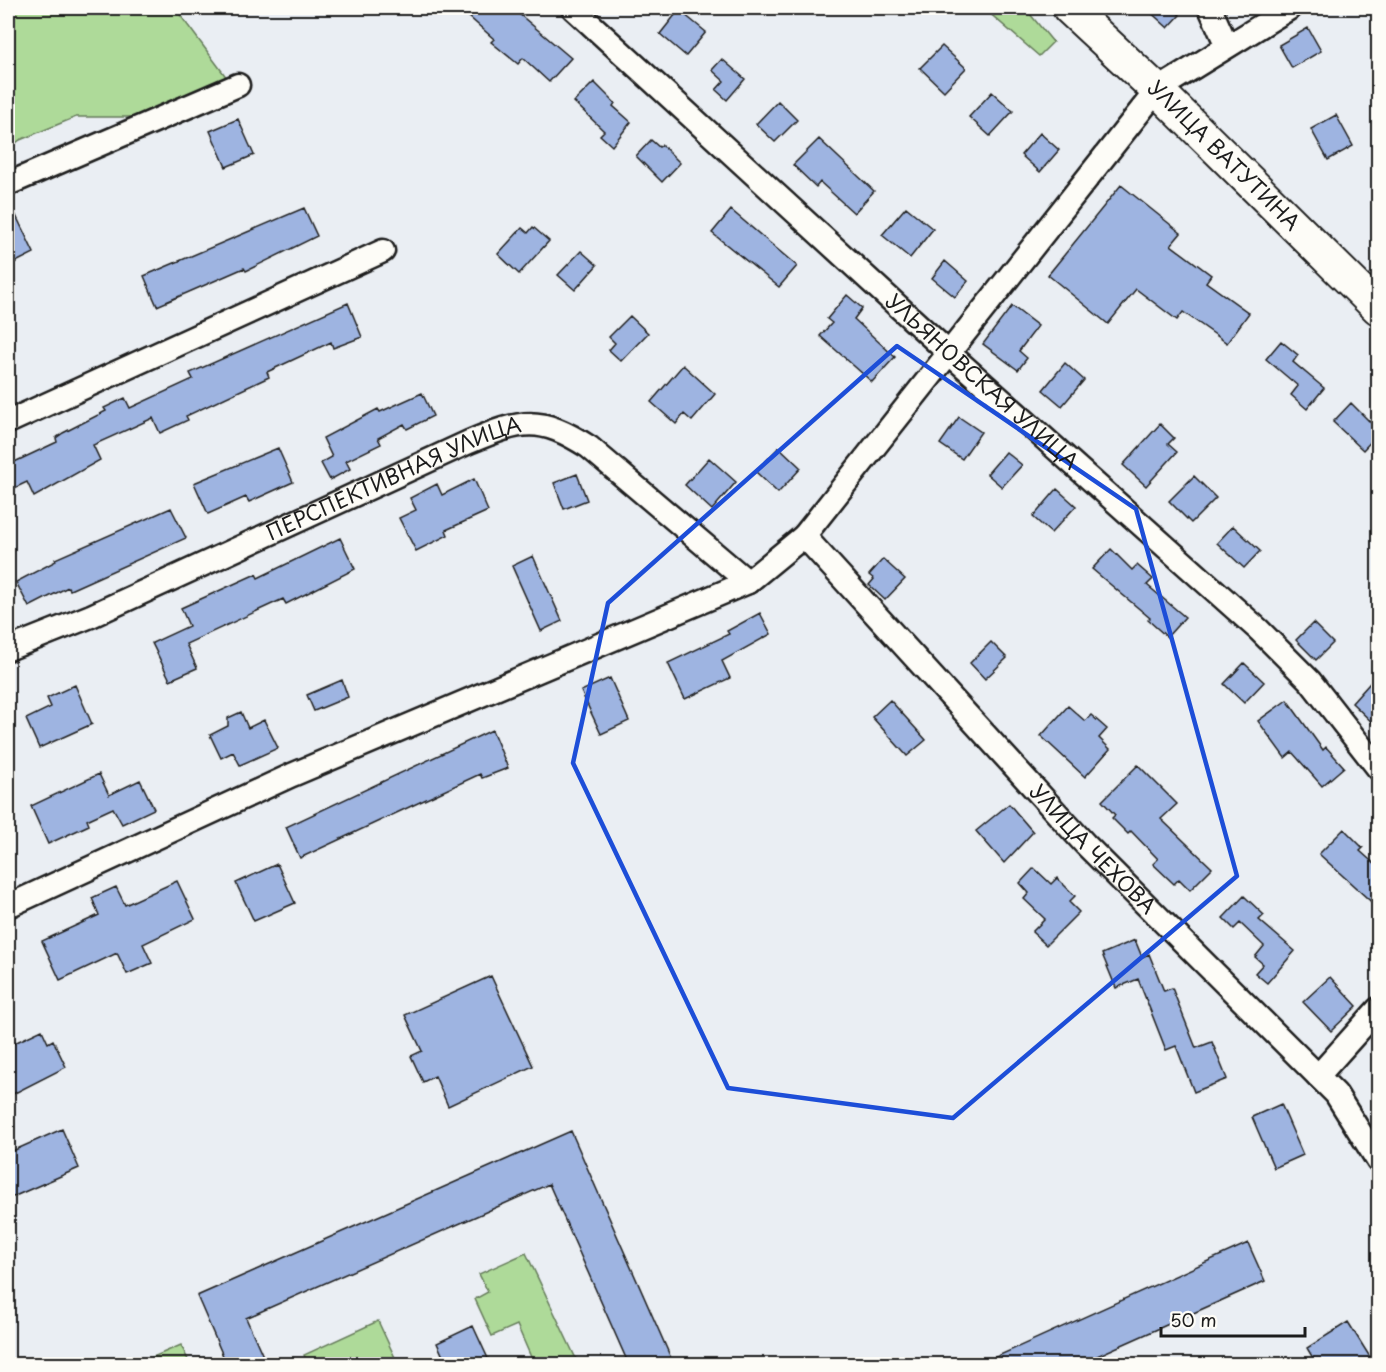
<svg xmlns="http://www.w3.org/2000/svg" width="1386" height="1372" font-family="'Playpen Sans',sans-serif">
	<style>
		.green { fill: #aeda99; stroke: #657b5a; stroke-width: 1.5 }
		.building { fill: #9eb4e1; stroke: #1c1c1c; stroke-width: 1.5 }
		.lines { fill: none; stroke-linecap: round; stroke-linejoin: round }
		.minor-casing { stroke: #1c1c1c; stroke-width: 27 }
		.secondary-casing { stroke: #1c1c1c; stroke-width: 36 }
		.minor { stroke: #fdfcf7; stroke-width: 22 }
		.secondary { stroke: #fdfcf7; stroke-width: 32 }
		.marked { fill: none; stroke: #1d4ed8; stroke-width: 4.5; stroke-linejoin: round }
		.labels { text-anchor: middle; stroke-width: 5; stroke-linejoin: round; paint-order: stroke }
		.street-label { font-size: 21px; fill: #1c1c1c; stroke: #fdfcf7 }
	</style>
	<rect width="100%" height="100%" fill="#eaeef3"/>
	<filter id="ink" filterUnits="userSpaceOnUse"><feTurbulence type="fractalNoise" baseFrequency=".0167" numOctaves="2"/><feDisplacementMap in="SourceGraphic" scale="12" xChannelSelector="R" yChannelSelector="G"/><feConvolveMatrix kernelMatrix="1 2 1 2 8 2 1 2 1" color-interpolation-filters="sRGB"/></filter>
	<g filter="url(#ink)">
		<path class="green" d="M8,8H175L227,78L135,117H76L20,140L8,149Z
			M979,8H1025L1053,42L1039,56L987,11Z
			M526,1253L578,1363L574,1364H534L517,1325L492,1336L475,1299L488,1292L479,1274Z
			M378,1321L398,1364H308L304,1355Z
			M181,1345L190,1364H137Z"/>
		<path class="building" d="M459,8H512L571,58L549,82L523,58L518,64L491,42L494,39Z
			M1146,8H1172L1180,15L1168,28Z
			M679,10L706,32L686,56L660,34Z
			M1308,28L1321,51L1292,68L1279,45Z
			M942,46L966,68L944,91L920,68Z
			M722,59L745,79L727,100L716,90L724,81L712,70Z
			M594,82L615,103L613,106L631,122L612,146L600,135L604,131L574,102Z
			M992,92L1013,111L990,136L969,117Z
			M778,101L797,120L775,142L756,124Z
			M1336,115L1353,146L1328,160L1311,129Z
			M238,119L254,155L226,167L210,131Z
			M1040,133L1059,150L1040,172L1021,155Z
			M819,139L874,191L854,213L820,182L816,187L793,165Z
			M651,140L659,147L662,145L680,163L662,182L636,156Z
			M1121,185L1181,233L1171,245L1211,275L1206,282L1249,313L1227,343L1183,312L1177,320L1136,289L1108,324L1048,275Z
			M8,199L34,253L8,266Z
			M906,207L933,229L910,258L882,235Z
			M304,208L317,236L246,271L244,268L157,306L144,276Z
			M731,210L797,266L779,287L712,233Z
			M533,227L549,241L519,274L498,254L522,228L528,233Z
			M581,251L597,265L575,290L558,275Z
			M945,261L968,281L955,297L932,278Z
			M847,295L862,308L854,319L895,357L872,382L820,336L832,323L827,319Z
			M348,303L362,337L333,348L331,342L267,372L269,377L186,416L188,420L160,433L153,418L93,445L100,460L34,497L27,482L8,491V465L57,442L56,438L63,433L106,411L104,408L125,398L130,408L193,379L190,373Z
			M1012,306L1038,326L1019,351L1027,358L1018,370L983,344Z
			M630,316L648,333L621,361L609,350L615,343L609,337Z
			M1281,341L1298,355L1293,362L1324,388L1307,409L1291,395L1298,386L1266,359Z
			M1065,363L1084,380L1062,406L1043,390Z
			M683,365L715,394L692,421L684,414L676,424L651,402Z
			M422,393L433,416L407,429L404,424L378,438L381,444L346,461L350,469L330,480L321,463L332,457L323,438L378,409L380,412Z
			M1351,403L1378,430V434L1363,450L1333,422Z
			M959,417L981,432L962,459L940,444Z
			M1160,424L1174,438L1168,444L1177,452L1146,486L1123,465Z
			M779,447L801,468L778,493L756,472Z
			M278,448L293,482L249,502L246,497L208,514L194,483Z
			M1006,452L1022,465L1002,487L987,474Z
			M709,458L736,482L712,510L685,485Z
			M577,474L587,500L564,509L554,483Z
			M1194,476L1216,498L1191,523L1169,501Z
			M474,479L488,511L446,530L448,535L416,551L399,518L416,510L410,498L437,484L442,495Z
			M1057,489L1076,506L1051,533L1033,517Z
			M171,508L186,538L70,590L68,587L29,607L16,582L56,561L55,559Z
			M1233,526L1260,551L1244,568L1217,543Z
			M340,538L355,569L286,604L283,599L186,644L197,668L170,680L152,643L189,626L181,608L256,574L258,578Z
			M1111,549L1132,570L1137,565L1153,579L1147,585L1185,617L1167,637L1148,620L1150,618L1092,569Z
			M533,556L562,621L541,631L512,566Z
			M883,559L905,579L885,600L869,585L874,579L869,575Z
			M760,613L771,634L722,661L730,678L685,699L668,663L729,634L727,631Z
			M1313,623L1333,643L1316,660L1296,640Z
			M991,642L1007,658L985,679L970,663Z
			M1244,663L1264,682L1244,703L1224,684Z
			M1378,674V728L1352,703Z
			M610,678L629,721L601,734L581,691Z
			M342,680L348,697L314,711L307,695Z
			M75,685L92,724L39,748L26,719L51,707L47,698Z
			M890,700L926,740L907,756L872,717Z
			M1287,700L1323,750L1326,747L1344,767L1322,786L1292,752L1285,758L1258,721Z
			M1068,706L1085,721L1091,715L1107,729L1099,738L1110,749L1085,777L1041,736Z
			M241,712L248,728L264,720L278,748L240,765L233,752L221,758L210,735L228,726V718Z
			M492,730L508,768L482,778L480,774L300,858L286,827Z
			M1138,765L1177,804L1161,819L1212,868L1190,890L1179,879L1174,884L1153,864L1158,859L1131,831L1128,834L1112,818L1115,815L1102,801Z
			M99,774L109,795L140,780L154,809L122,824L113,808L87,820L89,825L48,844L31,806Z
			M1009,804L1033,832L1004,863L976,831Z
			M1344,829L1363,848L1360,851L1378,867V908L1319,854Z
			M277,864L295,903L254,921L236,883Z
			M1034,868L1051,884L1057,878L1075,896L1069,902L1079,912L1046,945L1032,932L1045,919L1024,899L1029,893L1020,883Z
			M177,881L195,919L143,944L152,963L127,974L117,953L60,980L42,941L99,915L92,898L116,887L125,905Z
			M1244,896L1264,915L1259,920L1295,951L1267,983L1255,973L1263,964L1255,957L1264,946L1240,923L1234,929L1223,918Z
			M1135,940L1142,957L1149,954L1164,991L1172,988L1196,1048L1212,1042L1227,1079L1194,1092L1176,1046L1166,1050L1138,979L1116,988L1102,954Z
			M491,976L533,1066L448,1106L435,1076L423,1082L411,1056L422,1051L405,1015Z
			M1330,977L1357,1006L1331,1031L1303,1002Z
			M42,1030L48,1043L53,1040L66,1067L13,1094L8,1082V1046Z
			M1281,1104L1303,1155L1274,1168L1252,1117Z
			M62,1129L79,1168L8,1199V1153Z
			M571,1131L674,1365H629L549,1184L246,1318L267,1365H227L197,1296Z
			M1248,1243L1265,1281L1077,1365H978Z
			M1348,1322L1375,1365H1317L1307,1348Z
			M473,1326L491,1365H447L437,1343Z"/>
		<g class="lines">
			<g class="minor-casing">
				<g id="minor">
					<path id="s1" d="M573,8L950,354L1259,630L1310,681L1378,768"/>
					<path d="M1210,8L1227,46"/>
					<path d="M8,184L238,85"/>
					<path d="M8,422L383,251"/>
					<path id="s2" d="M804,536L1085,844L1336,1094L1378,1161"/>
					<path id="s3" d="M8,649L91,616L469,442C522,420 539,415 589,447L748,582"/>
					<path d="M8,906L292,775L748,582L804,536L1157,90L1290,8"/>
					<path d="M1318,1076L1378,1009"/>
				</g>
			</g>
			<g class="secondary-casing">
				<g id="secondary">
					<path id="s4" d="M1069,8L1157,90L1378,308"/>
				</g>
			</g>
			<use href="#minor" class="minor"/>
			<use href="#secondary" class="secondary"/>
		</g>
	</g>
	<path class="marked" d="M897,346L1136,509L1237,876L953,1118L728,1088L573,763L608,603Z"/>
	<g class="labels">
		<g class="street-label">
			<text dy="7" stroke="none"><textPath href="#s4" startOffset="214">УЛИЦА ВАТУТИНА</textPath></text>
			<text dy="7" stroke="none"><textPath href="#s1" startOffset="554">УЛЬЯНОВСКАЯ УЛИЦА</textPath></text>
			<text dy="7" stroke="none"><textPath href="#s3" startOffset="422">ПЕРСПЕКТИВНАЯ УЛИЦА</textPath></text>
			<text dy="7" stroke="none"><textPath href="#s2" startOffset="426">УЛИЦА ЧЕХОВА</textPath></text>
		</g>
	</g>
	<rect width="1386" height="1372" fill="none" stroke="#fdfcf7" stroke-width="30"/>
	<rect x="15" y="15" width="1356" height="1342" fill="none" stroke="#1c1c1c" stroke-width="2" filter="url(#ink)"/>
	<path d="M1161 1327v9h144v-9" fill="none" stroke="#1c1c1c" stroke-width="3"/>
	<text x="1170" y="1327" font-size="18" fill="#1c1c1c" stroke="#fdfcf7" stroke-width="4.5" paint-order="stroke">50 m</text>
</svg>
